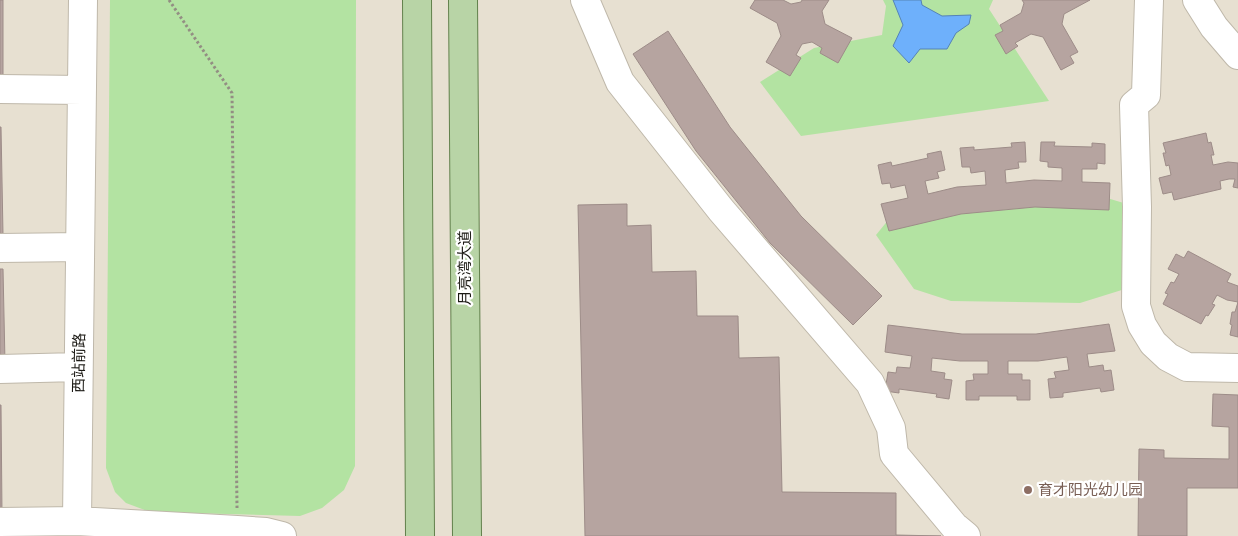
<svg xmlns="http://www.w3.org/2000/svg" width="1238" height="536" font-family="Jost,'Noto Sans SC',sans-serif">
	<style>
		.green { fill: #b3e3a2 }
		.water { fill: #6eb0fb; stroke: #5583b6 }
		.building { fill: #b6a4a0; stroke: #9d8c88 }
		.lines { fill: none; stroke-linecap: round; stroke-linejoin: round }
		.minor-casing { stroke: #bfb8aa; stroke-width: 30 }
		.major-casing { stroke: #62804c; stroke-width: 30 }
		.path { stroke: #938e83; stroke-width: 3; stroke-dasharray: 2.5 2.5; stroke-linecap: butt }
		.minor { stroke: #fff; stroke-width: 28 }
		.major { stroke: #b8d4a6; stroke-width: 28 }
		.education-dot { fill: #8d6e63; stroke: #fff; stroke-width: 2 }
		.labels { text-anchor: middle; stroke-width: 4.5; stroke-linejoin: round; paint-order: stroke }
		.street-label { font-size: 15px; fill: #1b1914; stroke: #fff }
		.education-label { font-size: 15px; fill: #785e54; stroke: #fff; text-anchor: start }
	</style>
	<rect width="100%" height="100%" fill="#e7e0d1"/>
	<path class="green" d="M110,0H356L355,466L344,490L322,508L300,516L150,512L126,503L115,492L106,468Z
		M883,0H993L989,9L1049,101L801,136L760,82L814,48L882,35L886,6Z
		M1077,189L1137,207L1125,289L1080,303L951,301L914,289L876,235L889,219Z"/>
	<path class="water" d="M893,0H921L922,5L942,16L971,15L969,24L956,33L947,49H920L909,63L893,46L903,25Z"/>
	<path class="building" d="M0,0H3V77H0Z
		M755,0H783L791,4L801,2L802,0H829L822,11L825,24L852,38L838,63L820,53L822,48L812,42L802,44L796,55L801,58L790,76L766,62L781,36L777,23L750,8Z
		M1022,0H1090L1064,14L1062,24L1078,52L1070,56L1074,63L1061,70L1043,37L1031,34L1015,43L1018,46L1006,54L995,35L1003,31L1000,25L1021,13L1024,3Z
		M668,31L730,127L801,216L882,296L853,325L770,243L696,151L633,54Z
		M0,127H1L3,235H0Z
		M1206,133L1208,143L1211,142L1214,155H1211L1213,165L1228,162L1238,163V188L1233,187L1235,179H1229L1220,181L1221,189L1174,200L1172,192L1163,194L1159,178L1171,175L1169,165L1166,166L1163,153H1166L1163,143Z
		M1025,142L1026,162H1018L1019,168L1005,170L1006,183L1034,180L1062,181V168L1048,167V162L1040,161L1041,142H1055L1054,146L1092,147V143L1105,144V164L1097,163V169H1082V182L1110,183L1109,210L1035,207L961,214L889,231L881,204L908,198L905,185L891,188L890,183L882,184L878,165L891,162L892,166L928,158L927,154L941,151L945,170L937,172L939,178L925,181L928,194L957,187L986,185L985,171L971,173L970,167H962L960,148L974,147V150L1012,147L1011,143Z
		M627,204V226L651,225L652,272L696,271L697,316H738L739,358L779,357L782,492L896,493V535L941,536H585L578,205Z
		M1188,251L1231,274L1227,282L1238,286V337L1230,335L1232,325L1230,324L1232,312H1235L1238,302L1227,300L1217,295L1212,304L1215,305L1208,316L1206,315L1201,324L1163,304L1168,294L1165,293L1171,282L1174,283L1179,274L1168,269L1176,254L1184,258Z
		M0,269H3L5,363H0Z
		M1109,324L1115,351L1087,354L1089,367L1103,365L1104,371L1111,370L1114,390L1101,392L1100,388L1063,393V397L1050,398L1048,379L1056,378L1054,372L1069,370L1067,357L1038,361H1008V374H1022V380H1030V400H1017V396H979V400H966V381L974,380L973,374H988V361H960L932,358L931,371L945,373L944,379L952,380L949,399L936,397L937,394L899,389V393L885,391L888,372L896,373L897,367L910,368L912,356L885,352L888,325L962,334H1036Z
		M1213,394L1238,395V488H1187V536H1138L1139,449L1164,450V458L1229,459V427L1212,426Z
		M0,405H1L2,513H0Z"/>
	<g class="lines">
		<g class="minor-casing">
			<path id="minor" d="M83,0L77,521L237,530L266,532L282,536
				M585,0L620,82L721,210L870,383L891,428L894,454L954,526L966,536
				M1149,0L1146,95L1134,105L1137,207L1136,306L1142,325L1153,343L1168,357L1187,367L1238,368
				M1197,0L1214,27L1238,55
				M0,89L82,90
				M0,248L80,247
				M0,369L78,367
				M0,522L77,521"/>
		</g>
		<g class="major-casing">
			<path id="major" d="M417,0L420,536
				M463,0L467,536"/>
		</g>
		<path class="path" d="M169,0L232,93L237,508"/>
		<use href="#minor" class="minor"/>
		<use href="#major" class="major"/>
	</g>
	<circle class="education-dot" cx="1028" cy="490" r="5"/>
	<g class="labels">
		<g class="street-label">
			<text transform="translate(465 268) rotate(-90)" y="5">月亮湾大道</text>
			<text transform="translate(79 363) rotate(-89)" y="5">西站前路</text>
		</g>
		<g class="education-label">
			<text x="1038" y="495">育才阳光幼儿园</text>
		</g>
	</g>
</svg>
